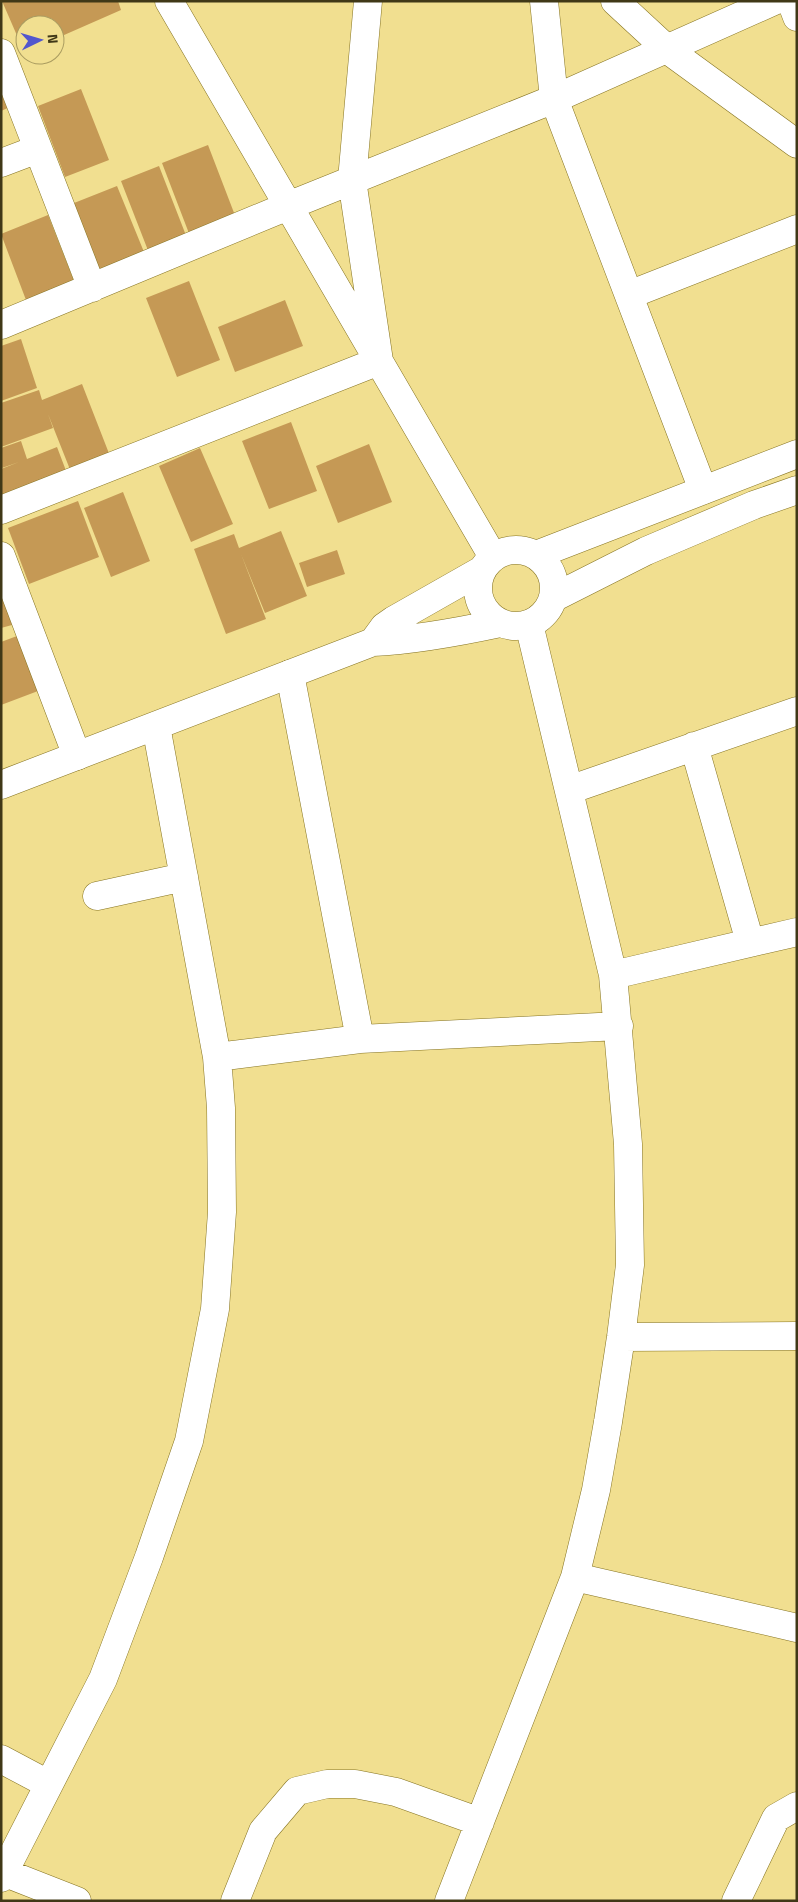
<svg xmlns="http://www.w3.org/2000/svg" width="798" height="1902" font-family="'Titillium Web',sans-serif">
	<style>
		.building { fill: #c59955 }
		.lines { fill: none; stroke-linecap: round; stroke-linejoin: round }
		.minor-casing { stroke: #867422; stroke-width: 29 }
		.major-casing { stroke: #867422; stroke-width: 29 }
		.minor { stroke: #fff; stroke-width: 28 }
		.major { stroke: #fff; stroke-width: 28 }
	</style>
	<rect width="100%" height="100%" fill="#f1df90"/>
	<path class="building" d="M2,1H118L121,10L55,39V25H25V54Z
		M1,85L10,107L1,111Z
		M81,89L109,160L65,177L38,106Z
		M208,145L236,218L190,236L162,163Z
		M159,166L187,238L149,253L121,181Z
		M117,186L144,252L96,271L69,205Z
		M48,215L74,281L26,300L1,234Z
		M189,281L220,360L177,377L146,298Z
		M285,300L303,346L235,372L218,327Z
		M21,339L37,388L1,401V346Z
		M82,384L110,456L71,472L48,414L53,428L1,447V403L39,390L42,400Z
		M291,422L317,491L269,509L242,441Z
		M21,441L27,459L57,447L68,476L4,501L1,495V469L19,462L2,468L1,448Z
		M369,444L392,502L338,523L316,466Z
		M200,448L233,524L191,542L159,466Z
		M123,492L150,561L111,577L84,508Z
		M78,501L99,557L29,584L8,528Z
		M281,531L307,596L265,613L241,554L266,619L226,634L194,549L234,534L239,548Z
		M337,550L345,574L307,587L299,563Z
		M2,594L12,625L1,628V595Z
		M17,636L38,691L1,705V642Z"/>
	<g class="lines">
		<g class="minor-casing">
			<path id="minor" d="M169,1L493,557
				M544,1L554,99L703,490
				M615,1L668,50L797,144
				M791,1L797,17
				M1,53L92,288
				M1,163L38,149
				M629,295L797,229
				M1,325L288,206L554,99L774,1
				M1,510L379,361L352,180L368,1
				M1,556L77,756
				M290,674L360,1039
				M694,746L750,942
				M569,790L797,711
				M97,896L184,877
				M613,975L797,932
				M217,1057L360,1039L619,1026
				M621,1337L797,1336
				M575,1577L797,1628
				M1,1759L48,1784
				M3,1872L77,1901
				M1,1878L103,1679L149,1557L189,1441L215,1309L222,1212L221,1108L217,1057L156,726
				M235,1901L263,1831L297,1791L327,1784H355L396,1792L480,1822
				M449,1901L575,1577L596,1490L608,1422L621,1337L630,1265L628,1144L613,975L529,624
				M736,1901L776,1818L797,1806"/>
		</g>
		<g class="major-casing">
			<path id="major" d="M478 588a38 38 0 1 1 76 0a38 38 0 1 1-76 0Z
				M536,555L797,454
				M553,598L646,551L754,505L797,490
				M373,642L384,627L394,620L482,570
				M1,785L373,642C416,640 458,632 500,623"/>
		</g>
		<use href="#minor" class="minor"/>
		<use href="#major" class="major"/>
	</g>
	<rect width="798" height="1902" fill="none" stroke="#403817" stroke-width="5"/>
	<g transform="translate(40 40) rotate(85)"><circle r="24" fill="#f1df90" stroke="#aa9c60"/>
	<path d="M0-4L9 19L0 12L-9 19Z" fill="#5256cd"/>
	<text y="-8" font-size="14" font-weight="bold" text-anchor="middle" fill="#403817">N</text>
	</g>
</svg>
